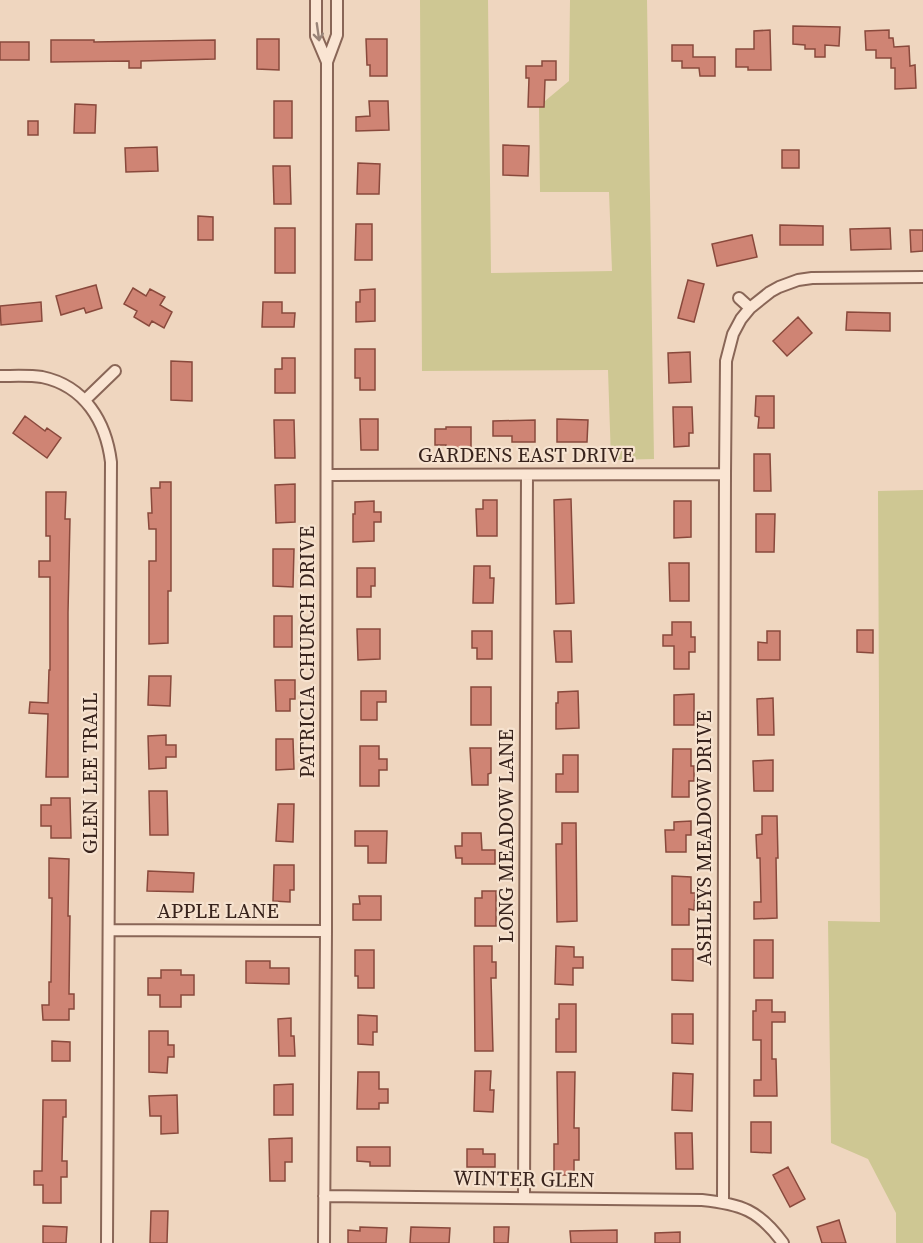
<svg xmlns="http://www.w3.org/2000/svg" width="923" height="1243" font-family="'Source Serif 4',serif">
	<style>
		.green { fill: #cec793 }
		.building { fill: #cf8474; stroke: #89493c; stroke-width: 1.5 }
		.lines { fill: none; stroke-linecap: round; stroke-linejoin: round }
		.street-casing { stroke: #896657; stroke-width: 14 }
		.street { stroke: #fae5d3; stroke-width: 10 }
		.oneway { stroke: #998478 }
		.labels { text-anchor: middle; stroke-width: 4.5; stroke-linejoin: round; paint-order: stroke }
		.street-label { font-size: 21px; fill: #38231c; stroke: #f6e2cf }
	</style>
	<rect width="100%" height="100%" fill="#efd6bf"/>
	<path class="green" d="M420,0H488L491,273L612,271L609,192H540L539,106L569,81L570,0H647L654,459L611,460L608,370L422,371Z
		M923,490V1243H896V1213L868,1159L831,1143L828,921L880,922L878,491Z"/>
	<path class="building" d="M793,26L840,27L839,46L825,45V57H815V49H805V45L793,44Z
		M770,30L771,70H748V67H736V49H754V31Z
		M889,30V38H893L894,47L909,46L910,66L915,65L916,88L895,89V68H891V58H876V50H866L865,31Z
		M257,39H279V70L257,69Z
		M366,39H387V76H370V65H367Z
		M51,40H94V42L215,40V59L141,61V68H129V61L51,62Z
		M0,42H29V60H0Z
		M672,45H693V57H715V76H700L699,68H682V61H672Z
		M542,61H556V80H545L544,107H528L529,78H526V66H542Z
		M274,101H292V138H274Z
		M369,101H388L389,130L356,131V117L370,116Z
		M75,104L96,105L95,133H74Z
		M28,121H38V135H28Z
		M503,145L529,146L528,176L503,175Z
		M157,147L158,171L126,172L125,148Z
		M782,150H799V168H782Z
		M358,163L380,164L379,194H357Z
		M273,166H290L291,204H274Z
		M198,216L213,217V240H198Z
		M356,224H372V260H355Z
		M780,225L823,226V245H780Z
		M275,228H295V273H275Z
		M890,228L891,249L851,250L850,229Z
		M910,230H923V251L911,252Z
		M752,235L757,257L717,266L712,244Z
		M688,280L704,284L694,322L678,318Z
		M96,285L102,308L86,313L84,308L61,315L56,296Z
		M133,288L146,296L150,289L165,297L160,305L172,312L164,328L152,321L149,326L134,317L137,311L124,304Z
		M375,289V321L356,322V302H360V290Z
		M41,302L42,321L1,325L0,306Z
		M263,302H282V313H295L294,327H262Z
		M847,312L890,313V331L846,330Z
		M798,317L812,333L787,356L773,341Z
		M355,349H375V390H360V378H355Z
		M690,352L691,382L669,383L668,353Z
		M282,358H295V393H275V369H282Z
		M171,361L192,362V401L171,400Z
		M756,396H774V428H758L759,417L755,416Z
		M673,407H692L693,433H689V446L674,447Z
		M25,416L45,431L47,428L61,438L47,458L13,433Z
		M360,419H378V450H361Z
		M557,419L588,420L587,442H557Z
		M274,420H294L295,458H275Z
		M535,420V442H512V436H493V421Z
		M446,427H471V448H446V445H435V429H446Z
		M754,454H770L771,491H754Z
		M160,482H171V591H168V643L149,644V561H156V529H149L148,513H152L151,488H160Z
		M295,484V522L276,523L275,485Z
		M46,492H66L65,519H70L68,613V777H46L48,714L29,713L30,702L48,703L49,670H50V577H39V561H50V536H46Z
		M571,499L574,603L556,604L554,500Z
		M483,500H497V536H477L476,509H483Z
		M374,501V512H381V522H374V541L353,542V514H355V502Z
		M674,501H691V537L674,538Z
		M756,514H775L774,552H756Z
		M273,549H294L293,587L273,586Z
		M669,563H689V601H670Z
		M474,566H490V578H494L493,603H473Z
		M357,568H375V586H371V597H357Z
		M274,616H292V647H274Z
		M672,622H691V637H695V652H689V669H674V646H663V635H672Z
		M357,629H380V659L358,660Z
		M857,630H873V653L857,652Z
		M472,631H492V659H477V648H472Z
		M554,631H571L572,662H556Z
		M767,631H780V660H758V642L767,643Z
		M149,676H171L170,706L148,705Z
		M275,680H295V699H290V711H276Z
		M471,687H491V725H471Z
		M361,691H386V702H377V720H361Z
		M578,691L579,728L556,729V703H558V692Z
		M694,694V725H674V695Z
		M773,698L774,735H758L757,699Z
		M166,735V745H176V757H166V768L149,769L148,736Z
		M276,739H293L294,769L276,770Z
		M360,746H379V759H387V770H379V786H360Z
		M470,748H491V773L488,774V785H472Z
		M673,749H691V766H694V781H689V797H672Z
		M563,755H578V792H556V774H563Z
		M773,760V791H754L753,761Z
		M149,791H167L168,835H150Z
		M51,798H70L71,838H51V826H41V805H51Z
		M278,804H294L293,842L276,841Z
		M762,816H777L778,858H776L777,918L754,919V902H761L760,858H757L756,835L762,834Z
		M691,821V835H686V852H666L665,830H674V822Z
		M562,823H576L577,921L557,922L556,844H562Z
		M355,831H387L386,863H368V846H355Z
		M462,833H481L482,850H495V864H462V858H456L455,846H462Z
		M49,858L69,859L68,916H70L69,994H74V1009H69V1020H43L42,1005H49V982H51L52,898H49Z
		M274,865H294V890H290V902L273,901Z
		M148,871L194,873L193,892L147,891Z
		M672,876L691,877V893H695L694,910L689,909V925H672Z
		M482,891H496V926H475V898H482Z
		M359,896H381V920H353V904H360Z
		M754,940H773V978H754Z
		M474,946H492V962H496V978H491L493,1051H475Z
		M556,946L574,947V957H583V968H573V985L555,984Z
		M672,949H693V981L672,980Z
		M355,950H374V988H358V976H355Z
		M246,961H270V968H289V984L246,983Z
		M161,970H181V975H194V995H181V1007H160V995H148V978H161Z
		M756,1000H772V1012H785V1022H772V1059H776L777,1096H754V1080H761V1040H753V1011H756Z
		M559,1004H576V1052H556V1019H559Z
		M672,1014H693V1044L672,1043Z
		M358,1015L377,1016V1032H373V1045L358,1044Z
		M291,1018V1036H294L295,1056H279L278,1019Z
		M149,1031H168V1045H174V1057H168L167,1073L149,1072Z
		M52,1041L70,1042V1061H52Z
		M475,1071H491L490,1090H494L493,1112L474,1111Z
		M358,1072H379V1089H388V1103H379V1109H357Z
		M557,1072H575L574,1128H579V1160H574V1175H554V1144H558Z
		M673,1073L693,1074L692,1111L672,1110Z
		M293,1084V1115H274V1085Z
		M177,1095L178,1133L161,1134V1116H150L149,1096Z
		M43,1100H66V1117H63L62,1161H67V1177H61V1203H43V1185H34V1171H42Z
		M751,1122H771V1153L751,1152Z
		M675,1133H692L693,1169H676Z
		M292,1138V1162H285V1181H270L269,1139Z
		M357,1147H390V1166H370V1162L357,1161Z
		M467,1149H483V1154H495V1167H467Z
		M788,1167L805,1199L790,1207L773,1175Z
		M151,1211H168L167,1243H150Z
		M839,1220L846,1243H822L817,1227Z
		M43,1226L67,1227L66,1243H43Z
		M360,1227L387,1228L386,1243H348V1230L360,1231Z
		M411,1227L450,1228L449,1243H410Z
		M494,1227H509L508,1243H494Z
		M617,1230V1243H571L570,1231Z
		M680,1232V1243H655V1233Z"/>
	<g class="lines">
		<g class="street-casing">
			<path id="street" d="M316,0V36L327,62
				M739,298L750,308
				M0,376C13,376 29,375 42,377C85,386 106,422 111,462L107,1243
				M85,400L115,371
				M327,475L725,474
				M109,930L326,931
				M324,1196L702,1200C741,1204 759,1210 783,1243
				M524,1198L527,475
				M723,1202L725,474L726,361L733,334L741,319L750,308L770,292L779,287L798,280L812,278L923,277
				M324,1243L326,931L327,62L337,35V0"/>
		</g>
		<use href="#street" class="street"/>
	</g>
	<defs><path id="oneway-shaft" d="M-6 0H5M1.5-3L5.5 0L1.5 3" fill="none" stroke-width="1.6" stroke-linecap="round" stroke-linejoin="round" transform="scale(1.5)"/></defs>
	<use class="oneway" href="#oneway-shaft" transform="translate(318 32) rotate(82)"/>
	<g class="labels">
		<g class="street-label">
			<text x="526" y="462">GARDENS EAST DRIVE</text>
			<text transform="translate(307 652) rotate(-90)" y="7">PATRICIA CHURCH DRIVE</text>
			<text transform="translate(90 773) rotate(-90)" y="7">GLEN LEE TRAIL</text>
			<text transform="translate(506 836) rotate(-90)" y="7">LONG MEADOW LANE</text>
			<text transform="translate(704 838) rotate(-90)" y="7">ASHLEYS MEADOW DRIVE</text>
			<text x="218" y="918">APPLE LANE</text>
			<text transform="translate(524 1179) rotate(1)" y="7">WINTER GLEN</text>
		</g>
	</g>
</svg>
